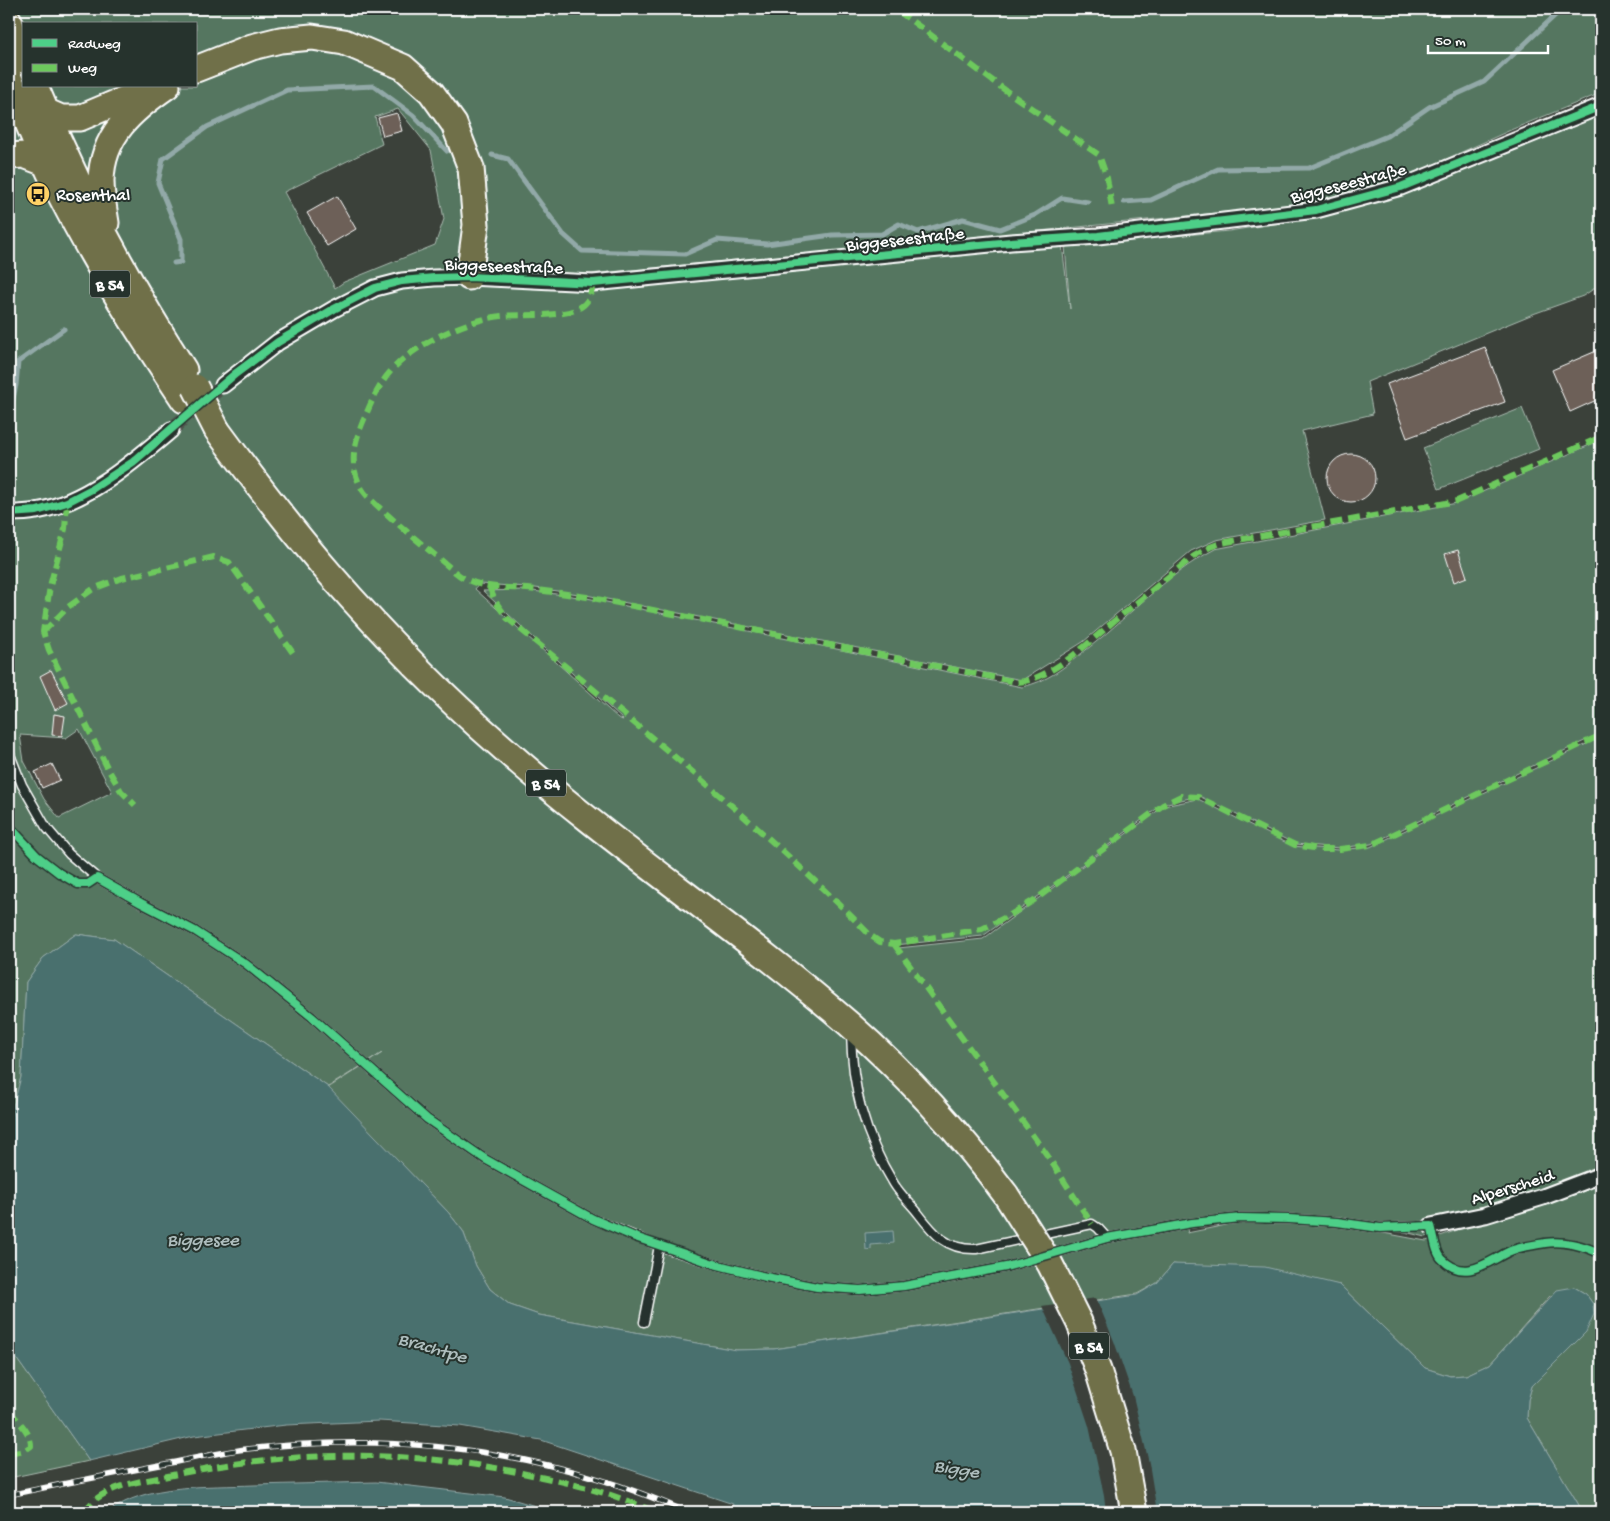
<svg xmlns="http://www.w3.org/2000/svg" width="1610" height="1521" font-family="'Gochi Hand',sans-serif">
	<style>
		.green { fill: #547660; stroke: #aabab0; fill-rule: evenodd }
		.water { fill: #4a6f6e; stroke: #92a9a8 }
		.pier { fill: #3b413a }
		.lines { fill: none; stroke-linecap: round; stroke-linejoin: round }
		.stream { stroke: #92a9a8; stroke-width: 5 }
		.building { fill: #6d6159; stroke: #fff }
		.minor-tunnel { stroke: #4f544e; stroke-width: 15; stroke-dasharray: 15 8; stroke-linecap: butt }
		.service-casing { stroke: #fff; stroke-width: 11 }
		.minor-casing { stroke: #fff; stroke-width: 19 }
		.primary-casing { stroke: #fff; stroke-width: 29 }
		.service { stroke: #26332d; stroke-width: 8 }
		.minor { stroke: #26332d; stroke-width: 15 }
		.primary { stroke: #6f704a; stroke-width: 25 }
		.rail-casing { stroke: #fff; stroke-width: 5.5 }
		.rail { stroke: #26332d; stroke-width: 4; stroke-dasharray: 11; stroke-linecap: butt }
		.primary-bridge-casing { stroke: #fff; stroke-width: 29; stroke-linecap: butt }
		.primary-bridge { stroke: #6f704a; stroke-width: 25 }
		.quiet { stroke: #6dc95d; stroke-width: 6; stroke-dasharray: 12 6; stroke-linecap: butt }
		.cycleway-casing { stroke: #26332d; stroke-width: 11 }
		.cycleway { stroke: #4dcf88; stroke-width: 8 }
		.labels { text-anchor: middle; stroke-width: 4; stroke-linejoin: round; paint-order: stroke }
		.shield { fill: #26332d; stroke: #bec2c0; stroke-width: 1 }
		.shield-label { font-size: 16px; font-weight: bold; fill: #fff }
		.street-label { font-size: 18px; fill: #fff; stroke: #26332d }
		.poi-label { font-size: 18px; fill: #fff; stroke: #26332d; text-anchor: start }
		.water-label { font-size: 19px; font-style: italic; fill: #aebebe; stroke: #26332d }
	</style>
	<rect width="100%" height="100%" fill="#3b413a"/>
	<filter id="ink" filterUnits="userSpaceOnUse"><feTurbulence type="fractalNoise" baseFrequency=".02" numOctaves="2"/><feDisplacementMap in="SourceGraphic" scale="10" xChannelSelector="R" yChannelSelector="G"/><feConvolveMatrix kernelMatrix="1 2 1 2 8 2 1 2 1" color-interpolation-filters="sRGB"/></filter>
	<g filter="url(#ink)">
		<path class="green" d="M9,9H1601V93L1513,129L1397,181L1313,203L931,242L567,276L480,263L473,276L595,291L1062,245L1070,309L1065,246L1229,231L1317,217L1601,111V284L1583,296L1533,314L1367,382L1373,414L1302,431L1325,520L1216,540L1191,551L1083,642L1022,680L586,595L528,587L479,584L475,589L618,718L623,720L483,591L525,590L587,598L1022,687C1048,681 1062,669 1082,653C1126,620 1165,575 1215,549L1457,503L1601,440V733L1371,844L1340,848L1295,844L1199,796L1163,804L1086,862L983,936L895,945L898,948L983,939L1164,806L1198,799L1293,846L1338,850L1370,847L1601,737V1176L1475,1217L1426,1237L1340,1217L1239,1215L1189,1227L1187,1233L1241,1222L1335,1224L1426,1241L1601,1180V1512H1583L1527,1418L1528,1400L1532,1386L1549,1368L1593,1304L1586,1294L1574,1287L1550,1296L1490,1364L1466,1375L1450,1376L1425,1368L1340,1285L1173,1264L1157,1283L1137,1294L774,1349L736,1350L539,1315L510,1305L490,1289L476,1266L463,1231L448,1212L328,1088L382,1053L328,1087L114,939L76,934L43,958L26,982L21,1077L9,1123ZM24,24H196V86H24ZM398,109L431,150L444,219L435,245L344,282L335,288L284,192L382,144L375,117ZM79,729L112,792L59,818L44,799L24,761L20,735L66,738Z
			M1522,408L1539,449L1439,489L1423,448Z
			M9,1348L89,1461L9,1478Z"/>
		<path class="water" d="M76,934L114,939L328,1087L448,1212L463,1231L476,1266L490,1289L510,1305L539,1315L736,1350L774,1349L1137,1295L1157,1283L1173,1264L1265,1267L1340,1285L1425,1368L1450,1376L1466,1375L1490,1364L1557,1290L1574,1287L1586,1294L1593,1304L1594,1314L1586,1332L1532,1386L1528,1400L1527,1418L1583,1512H730L733,1504L541,1440L460,1426L379,1421L286,1425L194,1436L89,1461L9,1348V1123L21,1077L26,982L43,958Z
			M893,1231L894,1243L871,1245V1249L866,1250L865,1233Z
			M376,1482L505,1497L556,1512H109C144,1483 210,1487 254,1485C295,1484 335,1483 376,1482Z"/>
		<path class="pier" d="M1096,1298L1114,1341L1133,1396L1149,1463L1157,1512H1106L1104,1495L1089,1426L1068,1363L1042,1306Z"/>
		<g class="lines">
			<path class="stream" d="M492,155L508,159L563,234L582,251L685,254L717,240L767,244L832,235L882,234L899,224L918,232L963,219L1000,229L1035,215L1062,198L1088,202
				M1124,202L1151,200L1218,169L1309,168L1387,136L1429,107L1484,82L1562,9
				M174,263L181,262V239L158,183L163,159L207,127L287,90L374,86L413,115L447,151
				M9,417L16,385L18,362L64,329"/>
		</g>
		<path class="building" d="M397,113L402,131L383,136L378,118Z
			M337,196L356,229L327,246L307,213Z
			M1485,347L1505,402L1407,438L1387,384Z
			M1601,349V398L1570,412L1552,370Z
			M1327 478a24 24 0 1 1 48 0a24 24 0 1 1-48 0Z
			M1458,550L1467,577L1454,582L1445,554Z
			M51,670L68,703L55,710L40,676Z
			M54,714L65,716L62,736L52,735Z
			M52,764L60,780L42,788L35,772Z"/>
		<g class="lines">
			<path class="minor-tunnel" d="M171,430L223,385"/>
			<g class="service-casing">
				<path id="service" d="M9,752L22,785L46,827L69,854L97,878L141,903L195,931L246,964L312,1017L427,1119L485,1159L593,1219L659,1246L714,1264L766,1277L817,1287L860,1290L904,1286L1006,1267L1107,1238L1192,1223L1241,1218L1289,1219L1337,1222L1380,1228L1431,1226
					M851,1032C852,1088 864,1135 894,1184C900,1194 910,1203 918,1213C934,1234 947,1250 976,1249L1092,1224L1098,1228L1107,1238
					M644,1322L659,1246"/>
			</g>
			<g class="minor-casing">
				<path id="minor" d="M223,385L278,342L334,309L375,288L402,281L434,278L469,277L593,283L1011,242L1098,236L1316,210L1401,187L1601,106
					M9,513C18,513 27,513 36,511C86,503 133,462 171,430
					M1431,1226L1485,1215L1543,1197L1601,1175"/>
			</g>
			<g class="primary-casing">
				<path id="primary" d="M9,21L24,60
					M196,69L252,47L280,40L312,37L344,42L403,67L431,92L454,124L471,168L476,225L469,277
					M9,78C26,117 41,157 61,196C97,267 140,334 184,400
					M35,86C76,185 126,280 184,370
					M45,111L61,118H80L149,89
					M9,156L24,155L45,163
					M106,223C104,210 101,195 101,181C102,135 132,110 167,86
					M217,430C253,479 290,528 330,574C383,635 441,694 502,747C612,845 737,927 849,1024C907,1075 960,1133 1006,1195"/>
			</g>
			<use href="#service" class="service"/>
			<use href="#minor" class="minor"/>
			<use href="#primary" class="primary"/>
			<g class="rail-casing">
				<path id="rail" d="M9,1495C61,1484 113,1474 165,1464C192,1459 219,1452 247,1449C398,1432 547,1450 687,1512"/>
			</g>
			<use href="#rail" class="rail"/>
			<g class="primary-bridge-casing">
				<path id="primary-bridge" d="M195,387L217,430
					M1006,1195L1050,1264L1079,1322L1098,1370L1123,1451L1134,1512"/>
			</g>
			<use href="#primary-bridge" class="primary-bridge"/>
			<path class="quiet" d="M827,9L835,12L897,10L1005,90L1099,155L1107,178L1112,208
				M593,283C591,294 589,303 579,308C562,318 522,314 501,316C464,320 408,347 386,377C379,387 373,398 368,410C361,426 352,446 354,464C354,473 359,485 364,492C371,501 380,508 389,516C410,535 433,553 455,572C475,589 502,587 527,589C547,591 567,594 587,597L1017,682C1052,680 1092,639 1119,617C1144,597 1169,576 1194,556L1210,547L1221,543L1457,501L1601,437
				M67,502L65,529L50,586L43,632L49,650L108,769L121,791L135,805
				M489,586L495,601L507,618C631,721 758,821 871,936L880,942L894,944L982,929L1010,915L1036,899L1163,805L1181,796L1198,797L1295,845L1319,849H1340L1371,845L1601,735
				M43,632L68,607L93,589L122,578L214,557L229,562L293,653
				M894,944L1047,1155L1092,1224
				M9,1411C18,1421 31,1432 31,1446L24,1451L9,1454
				M84,1512C102,1485 139,1482 168,1476C289,1449 415,1449 536,1476C576,1484 617,1495 655,1512"/>
			<g class="cycleway-casing">
				<path id="cycleway" d="M9,513L37,511L67,502L92,489L133,462L235,374L278,342L334,309L375,288L402,281L434,278L469,277L593,283L1011,242L1098,236L1316,210L1401,187L1601,106
					M9,826L37,856L59,873L78,884H88L97,878L141,903L195,931L246,964L312,1017L427,1119L485,1159L593,1219L635,1237L714,1264L766,1277L817,1287L860,1290L904,1286L1006,1267L1107,1238L1192,1223L1241,1218L1289,1219L1337,1222L1380,1228L1431,1226C1434,1235 1435,1252 1442,1259C1464,1282 1486,1263 1508,1252C1518,1247 1534,1245 1545,1243C1563,1240 1585,1246 1601,1254"/>
			</g>
			<use href="#cycleway" class="cycleway"/>
		</g>
	</g>
	<defs>
		<g id="bus-disc" transform="scale(1.25)"><circle r="9.5" fill="#ffd166" stroke="#26332d"/><path d="M-5-6H5V4H4V6H2V4H-2V6H-4V4H-5ZM-3.5-4V0h7V-4ZM-3.5 1.2v1.5H-2V1.2ZM2 1.2v1.5H3.5V1.2Z" fill="#111"/></g>
	</defs>
	<g fill-rule="evenodd">
		<use href="#bus-disc" x="38" y="194"/>
	</g>
	<g class="labels">
		<g class="shield">
			<rect x="90" y="270.5" width="40" height="27" rx="4"/>
			<rect x="526" y="769.5" width="40" height="27" rx="4"/>
			<rect x="1069" y="1332.5" width="40" height="27" rx="4"/>
		</g>
		<g class="shield-label">
			<text x="110" y="290">B 54</text>
			<text x="546" y="789">B 54</text>
			<text x="1089" y="1352">B 54</text>
		</g>
		<g class="street-label">
			<text transform="translate(1348 182) rotate(-14)" y="6">Biggeseestraße</text>
			<text transform="translate(905 238) rotate(-6)" y="6">Biggeseestraße</text>
			<text transform="translate(504 265) rotate(2)" y="6">Biggeseestraße</text>
			<text transform="translate(1512 1186) rotate(-17)" y="6">Alperscheid</text>
		</g>
		<g class="poi-label">
			<text x="56" y="200">Rosenthal</text>
		</g>
		<g class="water-label">
			<text x="203" y="1245">Biggesee</text>
			<text transform="translate(433 1346) rotate(16)" y="7">Brachtpe</text>
			<text transform="translate(957 1467) rotate(9)" y="7">Bigge</text>
		</g>
	</g>
	<rect width="1610" height="1521" fill="none" stroke="#26332d" stroke-width="30"/>
	<rect x="15" y="15" width="1580" height="1491" fill="none" stroke="#fff" stroke-width="2" filter="url(#ink)"/>
	<rect x="22" y="22" width="175" height="65" fill="#26332d" stroke="#7d8581"/>
	<rect x="32" y="39" width="25" height="8" fill="#4dcf88" stroke="#7d8581"/>
	<text x="68" y="48" font-size="15" fill="#ffffff">Radweg</text>
	<rect x="32" y="64" width="25" height="8" fill="#6dc95d" stroke="#7d8581"/>
	<text x="68" y="72" font-size="15" fill="#ffffff">Weg</text>
	<path d="M1428 45v8h120v-8" fill="none" stroke="#ffffff" stroke-width="2.5"/>
	<text x="1435" y="45" font-size="15" fill="#ffffff" stroke="#26332d" stroke-width="4" paint-order="stroke">50 m</text>
</svg>
